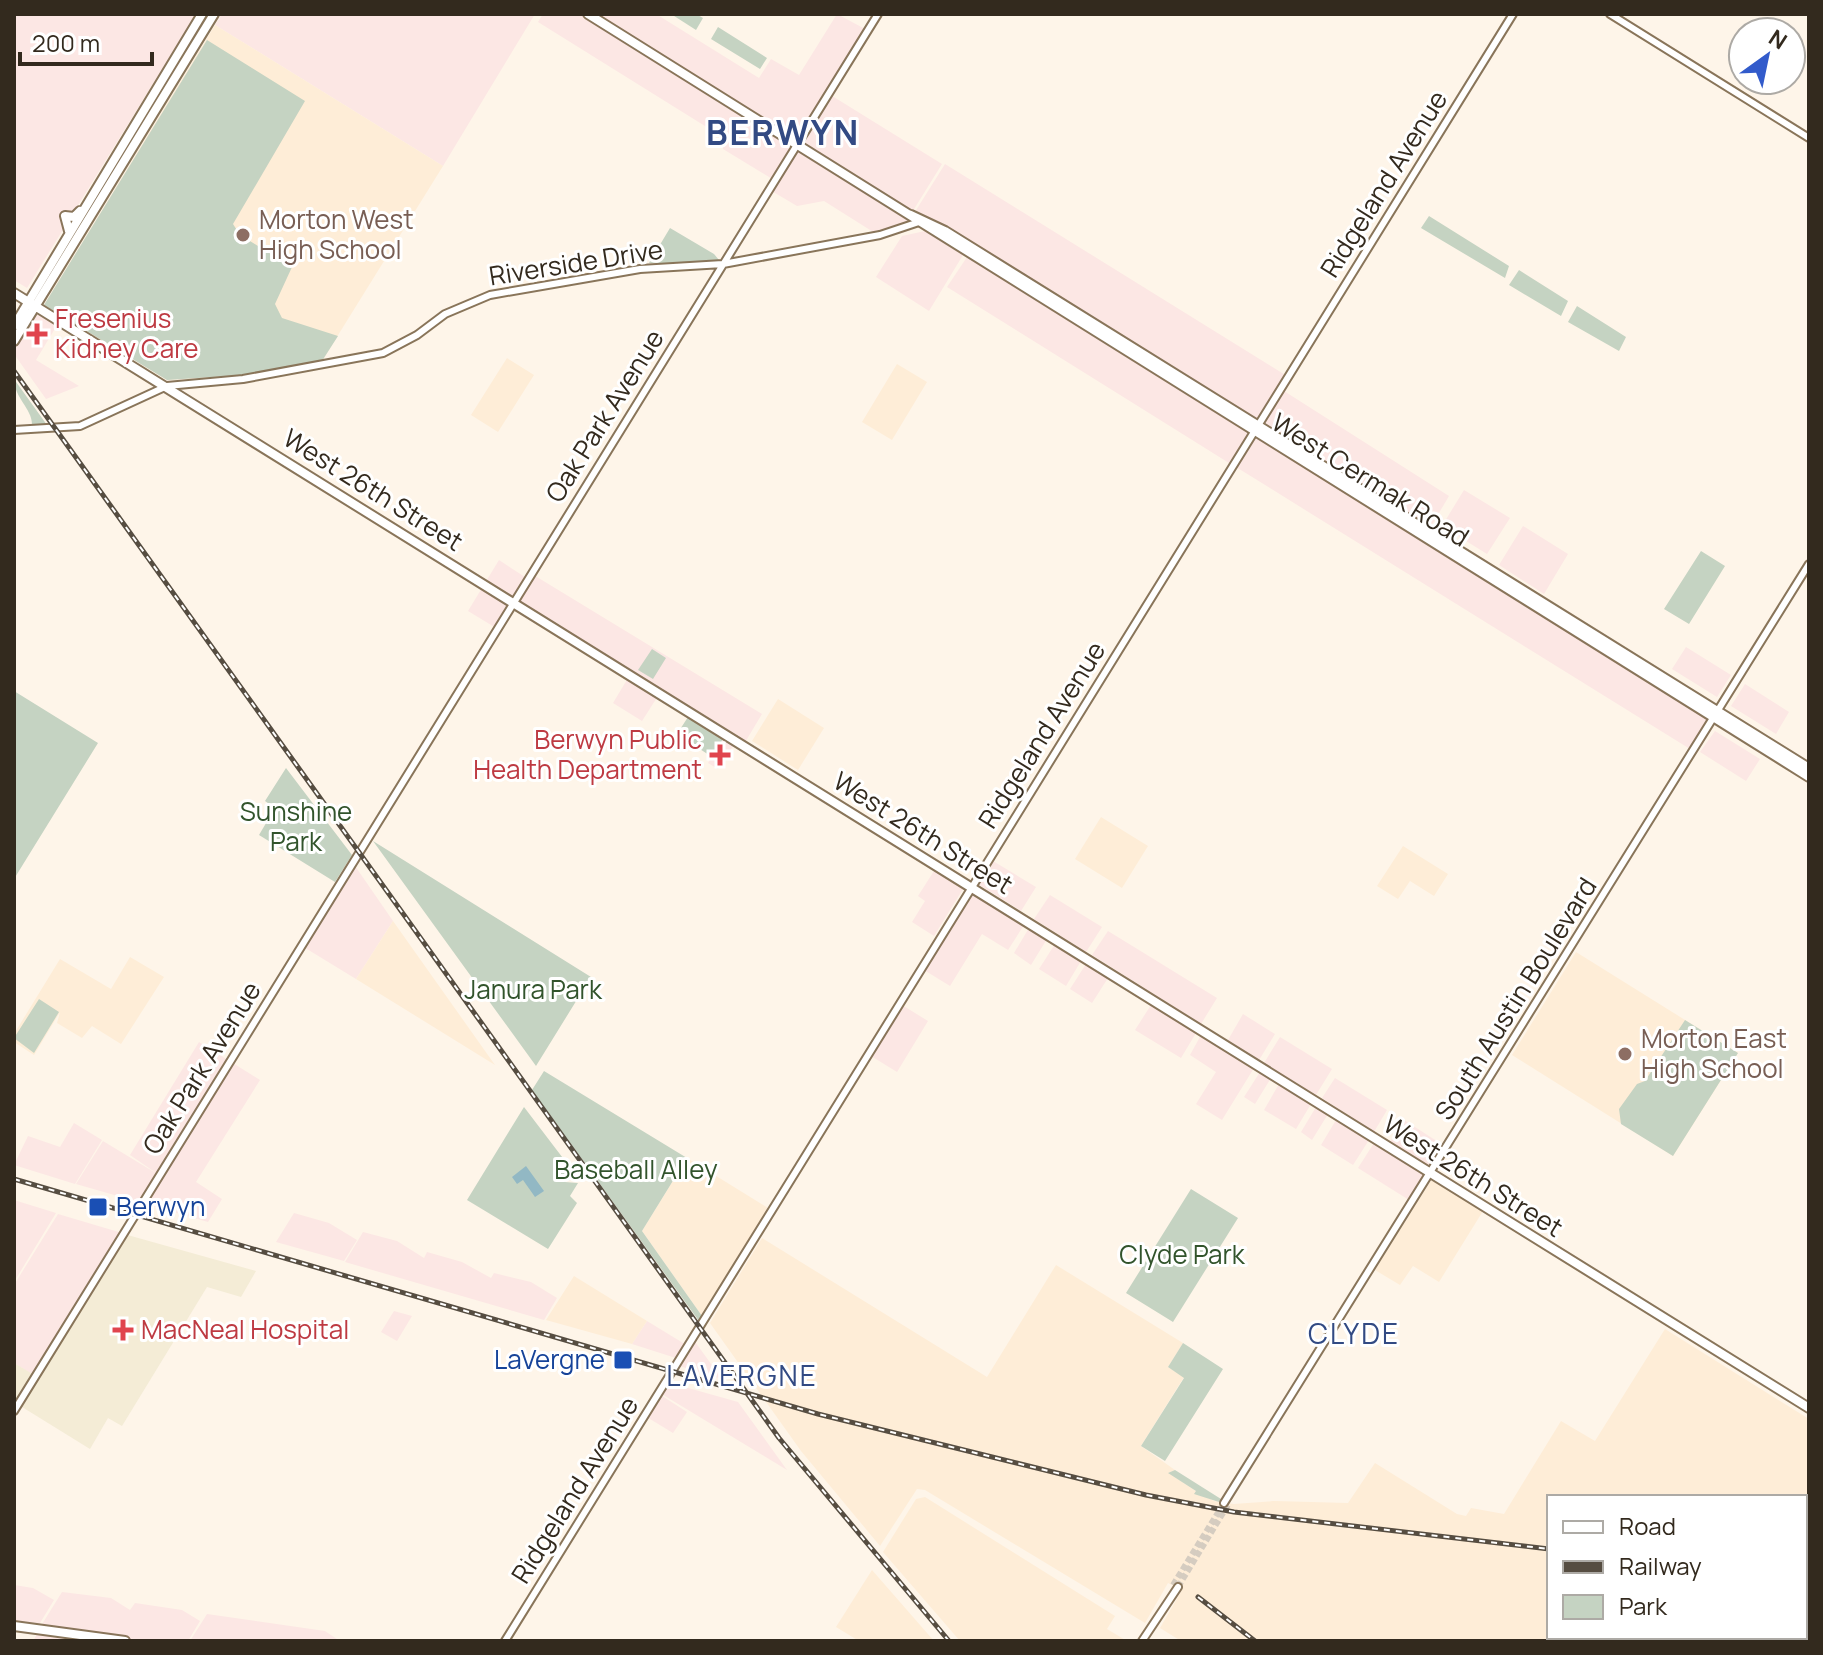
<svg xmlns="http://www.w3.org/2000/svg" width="1823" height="1655" font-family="Manrope,sans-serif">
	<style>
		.commercial { fill: #fce7e4 }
		.built { fill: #feedd7; fill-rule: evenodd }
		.medical { fill: #f4ecd6 }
		.green { fill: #c5d3c2 }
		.water { fill: #92b8c4 }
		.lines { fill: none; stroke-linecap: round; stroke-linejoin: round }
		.minor-tunnel { stroke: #d5ccc0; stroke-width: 6; stroke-dasharray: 6 3; stroke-linecap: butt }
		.minor-casing { stroke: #89755a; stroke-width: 10 }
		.major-casing { stroke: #89755a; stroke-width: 12 }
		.minor { stroke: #fff; stroke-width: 6 }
		.major { stroke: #fff; stroke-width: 8 }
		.rail-casing { stroke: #564d41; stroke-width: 5 }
		.rail { stroke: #fff; stroke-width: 2; stroke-dasharray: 6; stroke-linecap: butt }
		.education-dot { fill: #8d6e63; stroke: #fff; stroke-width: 3 }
		.health-dot { fill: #e0444e; stroke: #fff; stroke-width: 3 }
		.transit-dot { fill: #1a4fb4; stroke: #fff; stroke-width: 3 }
		.labels { text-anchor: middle; stroke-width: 6; stroke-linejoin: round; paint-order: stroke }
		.street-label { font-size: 26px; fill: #332a1e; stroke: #fff }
		.education-label { font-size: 26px; fill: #785e54; stroke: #fff; text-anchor: start }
		.health-label { font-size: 26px; fill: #be3a42; stroke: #fff; text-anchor: start }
		.park-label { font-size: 26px; fill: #32542c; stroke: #fff }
		.transit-label { font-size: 26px; fill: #164399; stroke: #fff; text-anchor: start }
		.neighbourhood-label { font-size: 28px; letter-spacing: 2px; fill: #324a83; stroke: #fff }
		.district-label { font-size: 34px; font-weight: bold; letter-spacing: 2px; fill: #324a83; stroke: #fff }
	</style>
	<rect width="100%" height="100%" fill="#fef5e9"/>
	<path class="commercial" d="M14,14H196L27,288L14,280Z
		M222,14H535L443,166L215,25Z
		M543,14H656L759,78L771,59L799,75L837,14L867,30L774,180L723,149L721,136L538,22Z
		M829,94L942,164L911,214L799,143Z
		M798,145L910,215L902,229L878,235L824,201L797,206L770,190Z
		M945,164L1287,376L1258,424L913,215Z
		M925,231L963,255L929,311L876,277L902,236Z
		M967,257L1249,432L1229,463L947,287Z
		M36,308L59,322L36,360L79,386L46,399L14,354V343Z
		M1284,391L1449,496L1430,528L1264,423Z
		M1256,436L1709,717L1690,749L1236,467Z
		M1464,490L1510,518L1487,554L1442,526Z
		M1523,526L1568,554L1544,594L1499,565Z
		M499,560L528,579L532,574L762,714L744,744L515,601L496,628L468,611Z
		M1686,647L1731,675L1717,697L1672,669Z
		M628,678L658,696L642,721L613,703Z
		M1745,684L1789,712L1776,734L1731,706Z
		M1715,731L1760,759L1746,781L1700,752Z
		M723,739L733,746L718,769L708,763Z
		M993,861L1036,887L1021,911L978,884Z
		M353,863L393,921L356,979L302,946Z
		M934,871L963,889L934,936L912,922L925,901L918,896Z
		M973,893L1024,925L1008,950L982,934L950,986L924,970Z
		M1050,895L1102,927L1086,952L1034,919Z
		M1029,928L1047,939L1031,965L1014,953Z
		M1108,931L1217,998L1201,1024L1092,955Z
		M1055,944L1081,961L1066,986L1039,969Z
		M1086,964L1108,978L1092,1003L1070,989Z
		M902,1005L928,1021L897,1072L871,1056Z
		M1151,1005L1196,1033L1181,1058L1135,1030Z
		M1243,1014L1275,1034L1259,1060L1228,1040Z
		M1201,1035L1254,1068L1222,1120L1196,1104L1216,1072L1190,1055Z
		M1280,1037L1332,1069L1316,1095L1264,1063Z
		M199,1042L260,1080L196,1182L222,1199L208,1222L76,1184L103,1141L159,1175L130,1155Z
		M1260,1072L1271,1078L1255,1104L1244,1097Z
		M1335,1078L1387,1110L1374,1132L1322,1098Z
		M1279,1084L1311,1104L1296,1129L1264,1110Z
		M1316,1107L1328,1114L1312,1140L1301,1132Z
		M1336,1120L1369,1140L1353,1165L1321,1145Z
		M1404,1120L1443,1145L1430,1166L1390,1142Z
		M74,1123L102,1140L75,1184L14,1165L28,1136L60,1147Z
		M1374,1143L1425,1175L1409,1200L1358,1168Z
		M14,1200L56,1213L14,1282Z
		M294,1213L329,1223L357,1240L344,1261L276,1242Z
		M58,1214L122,1233L35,1376L14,1363V1285Z
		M363,1232L397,1241L424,1258L427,1252L462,1262L491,1278L494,1273L531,1282L557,1298L544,1320L345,1262Z
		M394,1311L412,1316L397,1341L381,1332Z
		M647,1321L688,1346L693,1339L722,1379L676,1365L679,1359L632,1344Z
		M667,1382L738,1402L787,1470L660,1393Z
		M659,1394L687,1412L673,1433L645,1416Z
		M14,1585L33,1588L54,1600L37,1628L14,1625Z
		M62,1592L111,1598L130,1610L135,1603L182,1610L200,1621L188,1641H128L39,1629Z
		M207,1614L325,1631L340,1641H190Z
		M39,1631L113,1641H33Z"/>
	<path class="built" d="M215,25L443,166L322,361L243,375L167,380L44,305Z
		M507,358L534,375L498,432L471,415Z
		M897,364L927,382L892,440L862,422Z
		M778,699L824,728L798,770L752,741Z
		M1101,817L1148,846L1122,888L1075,859Z
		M1403,846L1448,874L1434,896L1410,881L1398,899L1377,886Z
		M393,921L495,1065L356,979Z
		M1576,952L1738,1053L1673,1156L1512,1055Z
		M130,957L164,977L121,1044L92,1026L82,1038L57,1023L60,1012L34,1055L14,1042V1034L60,959L111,989Z
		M687,1158L768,1208L702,1316L642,1231Z
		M1432,1179L1483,1211L1439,1282L1413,1266L1400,1285L1375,1270Z
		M762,1238L987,1377L1056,1265L1183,1343L1168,1367L1184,1377L1141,1446L1175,1470L1169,1473L1196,1491L1214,1501L1234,1504L1274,1501L1348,1503L1375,1463L1457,1514L1466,1516L1471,1508L1504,1514L1561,1421L1595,1441L1665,1329L1809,1419V1641H1181L1160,1628L1182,1590L1168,1583L1145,1623L925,1490L917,1489L880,1546L801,1451L710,1323ZM1549,1497H1805V1637H1549Z
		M574,1276L647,1321L632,1344L546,1320Z
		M925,1497L1115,1616L1107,1629L1127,1641H960L883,1552L916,1499Z
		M872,1570L934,1641H859L836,1627Z"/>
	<path class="medical" d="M124,1234L256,1271L241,1297L207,1287L122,1426L108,1418L90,1449L14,1402V1363L36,1376Z"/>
	<path class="green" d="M671,14H696L703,18L696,30Z
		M718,27L767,58L760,69L711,39Z
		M207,40L305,101L233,224L240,235L292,267L275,304L282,318L338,336L322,361L243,375L167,380L44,305Z
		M1429,216L1509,266L1505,278L1421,228Z
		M670,228L714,254L719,260L705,263H649Z
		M1519,270L1568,301L1561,316L1509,285Z
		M1577,306L1626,337L1619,351L1568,322Z
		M14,379L47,425L32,424C32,409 14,397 14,379Z
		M1701,551L1725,566L1689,624L1664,609Z
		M652,649L666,658L653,679L638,670Z
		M14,691L98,743L14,879Z
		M688,717L723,739L712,757L677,734Z
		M286,768L352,855L335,882L259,835L275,808L265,801Z
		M373,841L591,977L536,1066Z
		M39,999L59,1012L34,1053L14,1038Z
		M1685,1020L1738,1053L1673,1156L1621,1124L1619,1109L1637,1084L1645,1081Z
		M544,1071L687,1158L642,1231L702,1316L699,1321L532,1090Z
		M524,1107L572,1170L565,1182L578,1183L570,1196L577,1203L548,1249L467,1200Z
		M1191,1189L1238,1218L1173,1322L1126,1293Z
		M1183,1343L1223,1369L1165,1461L1141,1446L1184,1378L1168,1367Z
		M1175,1470L1221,1499L1219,1502L1194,1494L1196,1491L1168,1473Z"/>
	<path class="water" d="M526,1166L544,1191L535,1197L523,1180L517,1184L512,1177Z"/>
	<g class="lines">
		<path class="minor-tunnel" d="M1173,1585L1224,1503
			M1178,1587L1229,1503"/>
		<g class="minor-casing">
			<path id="minor" d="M1610,14L1809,138
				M14,430L80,426L167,386L243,379L383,353L417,335L445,314L490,295L640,269L723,264L880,235L922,221
				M14,1411L878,14
				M1224,1503L1809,564
				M505,1641L1513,14
				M1142,1641L1178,1587"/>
		</g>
		<g class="major-casing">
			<path id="major" d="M588,14L1809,777
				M911,215L945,231L1809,768
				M69,231L65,216L74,217L80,211
				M14,293L1809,1408
				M14,326L202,14
				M14,341L214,14
				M14,1626L125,1641"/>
		</g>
		<use href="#minor" class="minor"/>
		<use href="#major" class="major"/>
		<g class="rail-casing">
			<path id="rail" d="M14,371L779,1438L949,1641
				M14,1179L818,1414L1146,1495L1234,1512L1549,1549
				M1198,1597L1255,1641
				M1805,1611L1809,1612"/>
		</g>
		<use href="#rail" class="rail"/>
	</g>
	<g class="education-dot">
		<circle cx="243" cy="235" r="8"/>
		<circle cx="1625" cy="1054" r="8"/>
	</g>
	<g class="health-dot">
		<path d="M33 322h8v8h8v8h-8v8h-8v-8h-8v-8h8z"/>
		<path d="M716 743h8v8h8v8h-8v8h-8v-8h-8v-8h8z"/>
		<path d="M119 1318h8v8h8v8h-8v8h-8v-8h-8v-8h8z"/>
	</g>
	<g class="transit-dot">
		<rect x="88" y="1197" width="20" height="20" rx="4"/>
		<rect x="613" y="1350" width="20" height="20" rx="4"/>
	</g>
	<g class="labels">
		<g class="street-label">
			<text transform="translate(1384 184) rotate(-58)" y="9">Ridgeland Avenue</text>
			<text transform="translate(576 263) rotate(-9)" y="9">Riverside Drive</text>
			<text transform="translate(605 416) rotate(-58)" y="9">Oak Park Avenue</text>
			<text transform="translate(1370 480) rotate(32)" y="9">West Cermak Road</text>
			<text transform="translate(373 490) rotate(32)" y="9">West 26th Street</text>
			<text transform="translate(1042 735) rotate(-58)" y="9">Ridgeland Avenue</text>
			<text transform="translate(923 833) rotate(32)" y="9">West 26th Street</text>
			<text transform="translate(1516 999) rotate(-58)" y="9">South Austin Boulevard</text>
			<text transform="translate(202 1068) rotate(-58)" y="9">Oak Park Avenue</text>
			<text transform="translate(1473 1176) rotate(32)" y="9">West 26th Street</text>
			<text transform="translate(575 1490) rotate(-58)" y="9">Ridgeland Avenue</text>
		</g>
		<g class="education-label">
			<text x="259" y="229">Morton West<tspan x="259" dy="30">High School</tspan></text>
			<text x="1641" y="1048">Morton East<tspan x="1641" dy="30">High School</tspan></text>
		</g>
		<g class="health-label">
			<text x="55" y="328">Fresenius<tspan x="55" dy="30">Kidney Care</tspan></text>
			<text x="702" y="749" text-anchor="end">Berwyn Public<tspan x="702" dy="30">Health Department</tspan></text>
			<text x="141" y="1339">MacNeal Hospital</text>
		</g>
		<g class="park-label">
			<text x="296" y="821">Sunshine<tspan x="296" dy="30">Park</tspan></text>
			<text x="533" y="999">Janura Park</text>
			<text x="636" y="1179">Baseball Alley</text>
			<text x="1182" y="1264">Clyde Park</text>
		</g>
		<g class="transit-label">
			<text x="116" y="1216">Berwyn</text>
			<text x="605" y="1369" text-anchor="end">LaVergne</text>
		</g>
		<g class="neighbourhood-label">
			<text x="1354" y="1344">CLYDE</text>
			<text x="742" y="1386">LAVERGNE</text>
		</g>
		<g class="district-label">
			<text x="783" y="145">BERWYN</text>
		</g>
	</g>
	<rect width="1823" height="1655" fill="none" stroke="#332a1e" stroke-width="32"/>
	<rect x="1547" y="1495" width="260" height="144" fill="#ffffff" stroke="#adaaa5" stroke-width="2"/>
	<rect x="1563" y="1521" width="40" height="12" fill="#ffffff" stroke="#adaaa5" stroke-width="2"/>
	<text x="1619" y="1535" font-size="24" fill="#332a1e">Road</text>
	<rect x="1563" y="1561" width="40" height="12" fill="#564d41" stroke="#adaaa5" stroke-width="2"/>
	<text x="1619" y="1575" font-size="24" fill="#332a1e">Railway</text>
	<rect x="1563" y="1595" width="40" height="24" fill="#c5d3c2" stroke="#adaaa5" stroke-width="2"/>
	<text x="1619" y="1615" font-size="24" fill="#332a1e">Park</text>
	<g transform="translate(1767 56) rotate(33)"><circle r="38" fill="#ffffff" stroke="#adaaa5" stroke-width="2"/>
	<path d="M0-6L14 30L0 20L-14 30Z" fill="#325bcb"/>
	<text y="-12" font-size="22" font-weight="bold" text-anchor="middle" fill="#332a1e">N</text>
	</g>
	<path d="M20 52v12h132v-12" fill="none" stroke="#332a1e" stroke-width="4"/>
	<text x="32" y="52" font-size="24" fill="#332a1e" stroke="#ffffff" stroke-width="6" paint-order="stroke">200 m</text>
</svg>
